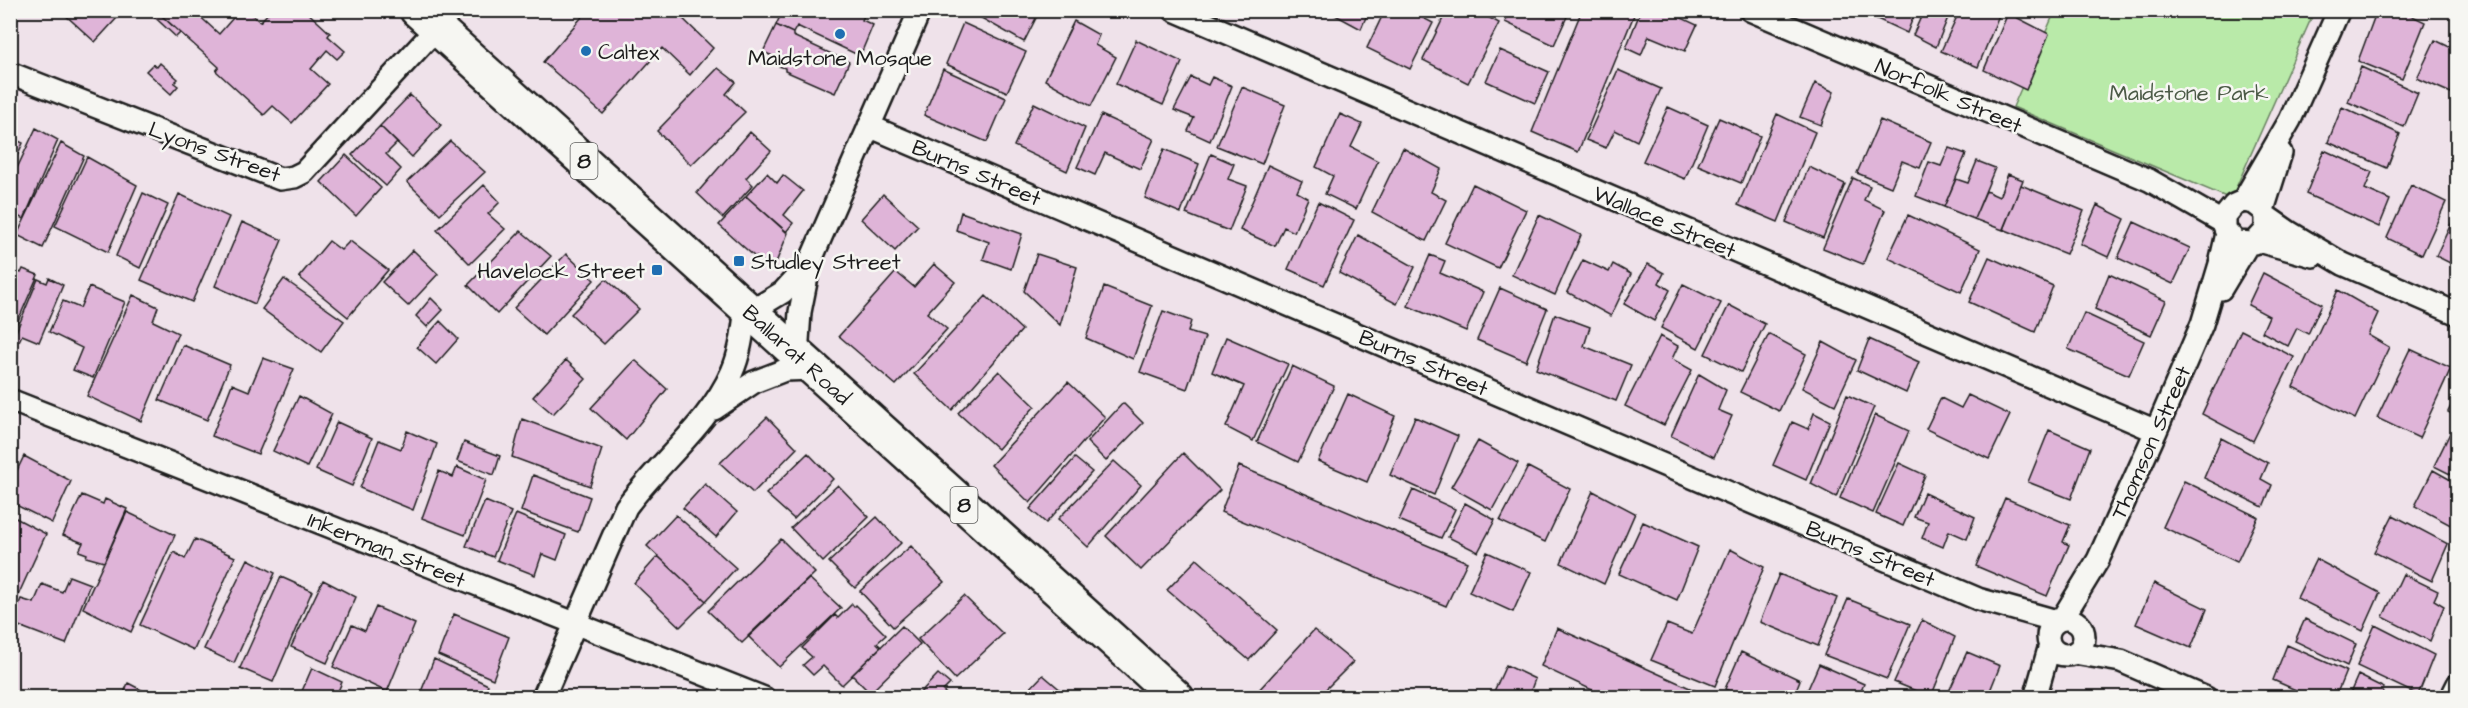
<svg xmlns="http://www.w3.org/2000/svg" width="2468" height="708" font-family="'Architects Daughter',sans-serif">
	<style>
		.green { fill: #b9eaa9; stroke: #6a8362; stroke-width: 1.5 }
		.building { fill: #dfb4d8; stroke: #1c1c1c; stroke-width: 1.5 }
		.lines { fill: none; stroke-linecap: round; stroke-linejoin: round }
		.street-casing { stroke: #1c1c1c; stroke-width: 26 }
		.highway-casing { stroke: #1c1c1c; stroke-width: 38 }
		.street { stroke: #f6f6f2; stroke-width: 21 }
		.highway { stroke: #f6f6f2; stroke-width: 33 }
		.poi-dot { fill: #1f6fb2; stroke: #f6f6f2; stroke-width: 2 }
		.labels { text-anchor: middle; stroke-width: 5; stroke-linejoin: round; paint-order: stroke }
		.shield { fill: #f6f6f2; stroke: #5d5d5c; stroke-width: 1.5 }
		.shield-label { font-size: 21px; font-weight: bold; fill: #1c1c1c }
		.poi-label { font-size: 22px; fill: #1c1c1c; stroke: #f6f6f2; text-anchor: start }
		.park-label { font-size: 22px; fill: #4b5a46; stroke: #f6f6f2 }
		.street-label { font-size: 22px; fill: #1c1c1c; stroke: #f6f6f2 }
	</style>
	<rect width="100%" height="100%" fill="#efe2ea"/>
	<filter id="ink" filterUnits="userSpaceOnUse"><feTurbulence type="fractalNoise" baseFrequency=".0167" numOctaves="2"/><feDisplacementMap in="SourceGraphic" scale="12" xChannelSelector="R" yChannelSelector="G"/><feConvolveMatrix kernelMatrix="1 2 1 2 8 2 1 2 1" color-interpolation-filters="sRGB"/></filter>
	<g filter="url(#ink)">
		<path class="green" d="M2311,10L2314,12L2231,199L2013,107L2055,11Z"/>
		<path class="building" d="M63,10H109L117,18L95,42L62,12Z
			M147,10H164L166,12L162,16L180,33L176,37Z
			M168,10H193L219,34L240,10H247L260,22L271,10H305L330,33L328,36L345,51L337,59L327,50L311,69L328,84L292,123L273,106L264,115L216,71L219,67L162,16Z
			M588,10H674L713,48L690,75L662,48L603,114L543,62Z
			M783,10H867L862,20L873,25L860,56L797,26L793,33L776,25Z
			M967,10H1040L1024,42Z
			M1326,10H1369L1361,29Z
			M1385,10H1408L1433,23L1410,69L1367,48Z
			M1447,10H1475L1499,23L1468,83L1423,60Z
			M1511,10H1570L1554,45L1505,22Z
			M1582,10H1636L1578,152L1532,132Z
			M1641,10H1665L1697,25L1685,51L1649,36L1641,55L1626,48Z
			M1858,10H1916L1907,33Z
			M1924,10H1951L1936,47L1913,35Z
			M1960,10H2001L1978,67L1941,51Z
			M2377,10H2400L2425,22L2402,79L2358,61Z
			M2008,13L2049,34L2026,90L1984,70Z
			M1074,21L1099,35L1095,45L1116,57L1091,106L1045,80Z
			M963,23L1026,52L1007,92L946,64Z
			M776,25L793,33V36L849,62L835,93L785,71V68L779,66L782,60L763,52Z
			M1136,40L1182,62L1163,105L1116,84Z
			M2435,40L2458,51V96L2417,78Z
			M1500,50L1549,72L1535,103L1486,81Z
			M160,63L178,79L174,83L178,86L171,94L146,71L153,64L157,67Z
			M2361,67L2418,93L2404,127L2348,102Z
			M718,68L736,82L726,94L745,112L691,165L657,131Z
			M943,69L1006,98L987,142L924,115Z
			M1618,70L1661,89L1637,141L1615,130L1606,148L1586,140Z
			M1191,77L1208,85L1212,77L1232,86L1210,141L1188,131L1194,118L1174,110Z
			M1815,83L1834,92L1821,125L1800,117Z
			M1242,87L1285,105L1262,164L1217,146Z
			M410,95L441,125L412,157L380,126Z
			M1034,103L1085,128L1067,171L1014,146Z
			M1668,107L1708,125L1685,179L1643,161Z
			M2342,107L2400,134L2387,168L2328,142Z
			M1340,114L1362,124L1351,147L1378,161L1356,209L1325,194L1333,176L1316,167Z
			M1777,114L1815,132L1778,222L1738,205Z
			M1101,115L1154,139L1140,169L1105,153L1095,175L1077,167Z
			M1719,118L1760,136L1741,183L1698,165Z
			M1880,120L1931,142L1920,168L1902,161L1891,187L1857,173Z
			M380,126L397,143L386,154L401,169L386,186L352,155Z
			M36,128L58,140L24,219L10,213V183Z
			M750,132L771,151L746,178L753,185L723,218L697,193Z
			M10,137L23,143L10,171Z
			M450,141L485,172L440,214L407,182Z
			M61,143L84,156L43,248L17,235Z
			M1403,148L1441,169L1431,192L1446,200L1426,241L1372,212Z
			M1949,148L1966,154L1944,207L1916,196L1929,162L1941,166Z
			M1164,149L1199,164L1181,213L1145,198Z
			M2324,150L2372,172L2365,189L2390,200L2379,227L2306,194Z
			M1211,154L1234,164L1228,179L1247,186L1229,231L1186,214Z
			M346,155L381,188L356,216L321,182Z
			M87,157L137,185L108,252L55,226Z
			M1977,161L1995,168L1974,219L1944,207L1956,179L1968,183Z
			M1268,165L1302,181L1297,192L1308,198L1294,232L1284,227L1275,246L1240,230Z
			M1809,167L1845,184L1823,238L1786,222Z
			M767,173L777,183L783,175L803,191L784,215L793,223L786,232L746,196Z
			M2008,174L2023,180L2003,230L1974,219L1986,191L1999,197Z
			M1853,178L1870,186L1864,200L1885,210L1863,264L1823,248Z
			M1473,184L1526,210L1498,268L1445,243Z
			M484,185L500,202L488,214L505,229L470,264L437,230Z
			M2021,185L2084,211L2066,254L2003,229Z
			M2411,185L2446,202L2422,255L2387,238Z
			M143,193L168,205L140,268L116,256Z
			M179,194L229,217L192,302L141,280Z
			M883,194L918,226L895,251L861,219Z
			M746,196L788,233L773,270L756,256L755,257L719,225Z
			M1318,202L1354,220L1324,285L1288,269Z
			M2097,205L2125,219L2108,257L2080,244Z
			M2458,209V267L2436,256Z
			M961,212L1022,234L1011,269L983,259L989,242L956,230Z
			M1539,215L1581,235L1555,295L1512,275Z
			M1908,215L1980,249L1961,292L1888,258Z
			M242,222L282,240L255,304L215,286Z
			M2134,222L2190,248L2173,284L2118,258Z
			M521,231L551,256L497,314L468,285Z
			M1358,235L1415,267L1397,304L1339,273Z
			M329,241L341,250L350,241L388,270L348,317L299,277Z
			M413,250L438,274L408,306L382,282Z
			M566,254L594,280L544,335L514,308Z
			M1037,254L1077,267L1060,325L1024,291Z
			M1430,255L1445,261L1440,273L1483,292L1466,331L1408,306Z
			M1989,257L2053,286L2035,332L1969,302Z
			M1583,260L1609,272L1613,264L1631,274L1611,316L1567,292Z
			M934,264L955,282L927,313L947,329L896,385L839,336L896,272L914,287Z
			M1648,264L1664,273L1659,283L1670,290L1654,321L1624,304Z
			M11,268L21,273L23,269L38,275L10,339Z
			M2263,273L2322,304L2308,334L2297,328L2288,346L2262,332L2269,316L2248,305Z
			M2109,274L2166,301L2151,335L2095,309Z
			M49,278L63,285L39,342L22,335L19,341L13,339L38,279L47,283Z
			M284,279L344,321L321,352L262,309Z
			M606,279L639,309L604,344L571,314Z
			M1683,284L1721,303L1698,348L1661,328Z
			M89,287L125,302L93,378L73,370L82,348L49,332L63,301L80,308Z
			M1104,287L1152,306L1133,359L1086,338Z
			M1500,288L1547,309L1526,361L1477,340Z
			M2338,290L2378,313L2368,335L2389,347L2355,419L2293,387Z
			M133,295L158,307L153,321L178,333L141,421L87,396Z
			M986,296L1022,330L952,410L914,374Z
			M431,298L443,310L427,327L416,316Z
			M1729,305L1765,324L1741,372L1705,354Z
			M1163,311L1191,321L1188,332L1205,337L1187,389L1140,372Z
			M2084,313L2144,341L2129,375L2068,349Z
			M1555,314L1590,327L1584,346L1631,365L1616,401L1536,369Z
			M440,321L458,339L436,364L417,347Z
			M2241,330L2294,357L2253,441L2202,414Z
			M1769,334L1806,354L1779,411L1740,392Z
			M1660,336L1678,346L1672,359L1692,370L1664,425L1625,406Z
			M1226,337L1288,364L1253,441L1226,427L1244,386L1212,372Z
			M1869,339L1919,362L1906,393L1857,370Z
			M1823,342L1856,360L1835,405L1802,388Z
			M183,345L230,365L207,420L159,400Z
			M2410,349L2451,368L2419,438L2377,418Z
			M263,358L294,369L258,454L212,436L232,384L249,391Z
			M566,360L586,379L553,414L533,397Z
			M635,360L667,389L626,440L591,408Z
			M1292,366L1334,386L1298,462L1257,442Z
			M999,371L1035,406L998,449L958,413Z
			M1699,374L1726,390L1718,410L1732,416L1714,457L1671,436Z
			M1068,382L1105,417L1030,503L991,465Z
			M2458,391V417L2448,412Z
			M1348,394L1395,416L1367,482L1318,461Z
			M1847,395L1874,407L1836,497L1811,484Z
			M1968,395L2010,415L1989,459L1926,429L1941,398L1961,408Z
			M299,396L332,414L307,467L273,451Z
			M1123,403L1143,423L1106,461L1087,442Z
			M1814,413L1830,421L1806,480L1773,465L1792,422L1808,429Z
			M1875,415L1909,431L1873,513L1840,498Z
			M767,417L797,448L753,493L720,463Z
			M1415,417L1458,436L1434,495L1390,475Z
			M522,419L602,449L590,486L512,457Z
			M337,422L372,438L352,486L316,470Z
			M2452,429L2458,432V478L2434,466Z
			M2049,430L2090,448L2071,499L2028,482Z
			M407,431L437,444L413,510L360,488L379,440L401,449Z
			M2221,438L2268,463L2261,479L2272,485L2263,507L2204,478Z
			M1478,441L1518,463L1492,510L1451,487Z
			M464,442L500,456L494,475L457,461Z
			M808,453L833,479L794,519L766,494Z
			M1183,453L1220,490L1141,570L1106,536Z
			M24,456L71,481L52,523L10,502V485Z
			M1075,458L1092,472L1046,523L1030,509Z
			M1114,461L1141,485L1088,547L1058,519Z
			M1899,463L1925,475L1903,526L1876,514Z
			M1239,466L1467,562L1446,606L1221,512Z
			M457,467L486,480L465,535L422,518L439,471L453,477Z
			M1528,467L1570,489L1545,542L1500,521Z
			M2433,470L2458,484V529L2415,506Z
			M533,475L590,497L578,532L521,511Z
			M2184,481L2258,517L2237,562L2163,527Z
			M705,484L737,512L716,537L683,508Z
			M838,485L869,517L823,562L791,528Z
			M1413,490L1455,509L1441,538L1399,520Z
			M1593,491L1635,513L1604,584L1561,563Z
			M1924,493L1975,517L1967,539L1949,531L1943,547L1922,538L1928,522L1914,517Z
			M82,495L103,504L105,499L127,509L104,562L86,557L87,554L79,551L83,543L63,535Z
			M2005,498L2070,525L2063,542L2069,545L2047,596L1976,566Z
			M485,501L511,512L493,557L466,546Z
			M1465,503L1495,520L1478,552L1448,537Z
			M127,512L175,535L131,632L83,608Z
			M516,514L566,535L557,560L542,554L535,575L497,560Z
			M10,515L46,534L10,613Z
			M676,515L736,568L706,601L647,546Z
			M2393,515L2448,544L2432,581L2374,552Z
			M877,517L901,543L855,588L829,562Z
			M1643,522L1698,547L1677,600L1619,574Z
			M195,539L235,557L194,650L140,625L174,552L185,559Z
			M781,539L815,573L742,643L708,611Z
			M911,546L944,582L893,627L860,591Z
			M1730,549L1764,567L1715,686L1651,660L1667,624L1692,634Z
			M1487,552L1531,572L1513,612L1469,592Z
			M658,556L706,601L680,627L634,583Z
			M248,559L275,573L234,663L204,649Z
			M1197,559L1277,630L1249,660L1167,590Z
			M2316,559L2380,593L2363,631L2297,598Z
			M1779,574L1837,598L1818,646L1760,622Z
			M2403,574L2438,591L2434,600L2444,606L2430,641L2383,617Z
			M69,576L90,584L66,644L11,623L21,599L34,603L42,584L62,592Z
			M281,577L312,591L273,682L240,668Z
			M809,578L841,608L779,667L748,636Z
			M323,580L356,597L327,663L291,647Z
			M2154,583L2207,609L2191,648L2136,624Z
			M964,596L1003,634L955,679L918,639Z
			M1848,599L1910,624L1887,679L1824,655Z
			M852,604L854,607L856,605L886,635L877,643L881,647L842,685L823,666L813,675L803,665L812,657L802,648L835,615L838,618Z
			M376,607L415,624L387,692L333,667L352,625L365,631Z
			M454,614L509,637L493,679L438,655Z
			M2305,619L2356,644L2347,666L2295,641Z
			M1922,620L1955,637L1931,697L1894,682Z
			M2375,625L2434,655L2418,695L2357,666Z
			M902,626L920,644L870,693L852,675Z
			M1557,628L1712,698H1609L1541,666Z
			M1314,630L1353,662L1325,690L1334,698H1264L1257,692Z
			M2287,645L2346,671L2335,698H2314L2273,680Z
			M1741,652L1800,680L1793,698H1743L1725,689Z
			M1967,652L2000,666L1987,698H1946Z
			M434,659L488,685L483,698L419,697Z
			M1819,664L1864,684L1858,698H1804Z
			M1506,665L1535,679L1528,698H1491Z
			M312,668L342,682L335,698H299Z
			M938,674L950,684L943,691L950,698H915Z
			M1043,675L1070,698H1021Z
			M2358,675L2384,688L2381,698H2348Z
			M128,683L157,698H122Z"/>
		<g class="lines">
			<g class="street-casing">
				<path id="street" d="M1174,10L2156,431
					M1750,10L2149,180L2224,223
					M10,73L280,179L294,177L304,172L436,29
					M869,126L1978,599L2057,621
					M2243,201L2290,120L2339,10
					M2263,210L2281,153
					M2266,216V230L2254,243L2236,242L2225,229V216L2234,205L2243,201L2254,203L2263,210L2266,216L2289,232L2343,264L2458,314
					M2258,241L2313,256
					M2221,289L2248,244
					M750,312L783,292L809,263
					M797,355L800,312L810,262L920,10
					M10,400L764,698
					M714,409L754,382L785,370L813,369
					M2062,619L2098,560L2156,431L2202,324L2220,264L2227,233
					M2048 637a18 18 0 1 1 36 0a18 18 0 1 1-36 0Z
					M2074,653L2121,661L2206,698
					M543,698L626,507C660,461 709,424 732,372C741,352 743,329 746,308
					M2035,698L2050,645
					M2451,698L2458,684"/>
			</g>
			<g class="highway-casing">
				<g id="highway">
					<path id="s1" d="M417,10L1177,698"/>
				</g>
			</g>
			<use href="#street" class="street"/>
			<use href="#highway" class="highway"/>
		</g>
	</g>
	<g class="poi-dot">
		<circle cx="840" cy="34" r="6"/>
		<circle cx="586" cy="51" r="6"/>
		<rect x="733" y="255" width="12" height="12" rx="3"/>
		<rect x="651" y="264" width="12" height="12" rx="3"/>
	</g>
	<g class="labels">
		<g class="shield">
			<rect x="570.5" y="143" width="27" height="36" rx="4.5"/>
			<rect x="950.5" y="487" width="27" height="36" rx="4.5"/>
		</g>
		<g class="shield-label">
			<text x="584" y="168">8</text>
			<text x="964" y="512">8</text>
		</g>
		<g class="poi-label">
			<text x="598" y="59">Caltex</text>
			<text x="840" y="65" text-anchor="middle">Maidstone Mosque</text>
			<text x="751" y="269">Studley Street</text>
			<text x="645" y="278" text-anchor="end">Havelock Street</text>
		</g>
		<g class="park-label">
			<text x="2189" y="100">Maidstone Park</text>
		</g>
		<g class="street-label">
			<text transform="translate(1949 95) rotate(23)" y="8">Norfolk Street</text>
			<text transform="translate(215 151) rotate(20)" y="8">Lyons Street</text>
			<text transform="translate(977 172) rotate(23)" y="8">Burns Street</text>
			<text transform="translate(1665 221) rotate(23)" y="8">Wallace Street</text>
			<text dy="8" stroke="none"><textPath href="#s1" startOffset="513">Ballarat Road</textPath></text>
			<text transform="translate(1424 362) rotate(23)" y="8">Burns Street</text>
			<text transform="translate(2150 442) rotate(-66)" y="8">Thomson Street</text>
			<text transform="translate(387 549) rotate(22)" y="8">Inkerman Street</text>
			<text transform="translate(1871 553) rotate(23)" y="8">Burns Street</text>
		</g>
	</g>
	<rect width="2468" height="708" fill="none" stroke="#f6f6f2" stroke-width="36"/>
	<rect x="18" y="18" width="2432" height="672" fill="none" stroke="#1c1c1c" stroke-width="2" filter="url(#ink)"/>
</svg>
